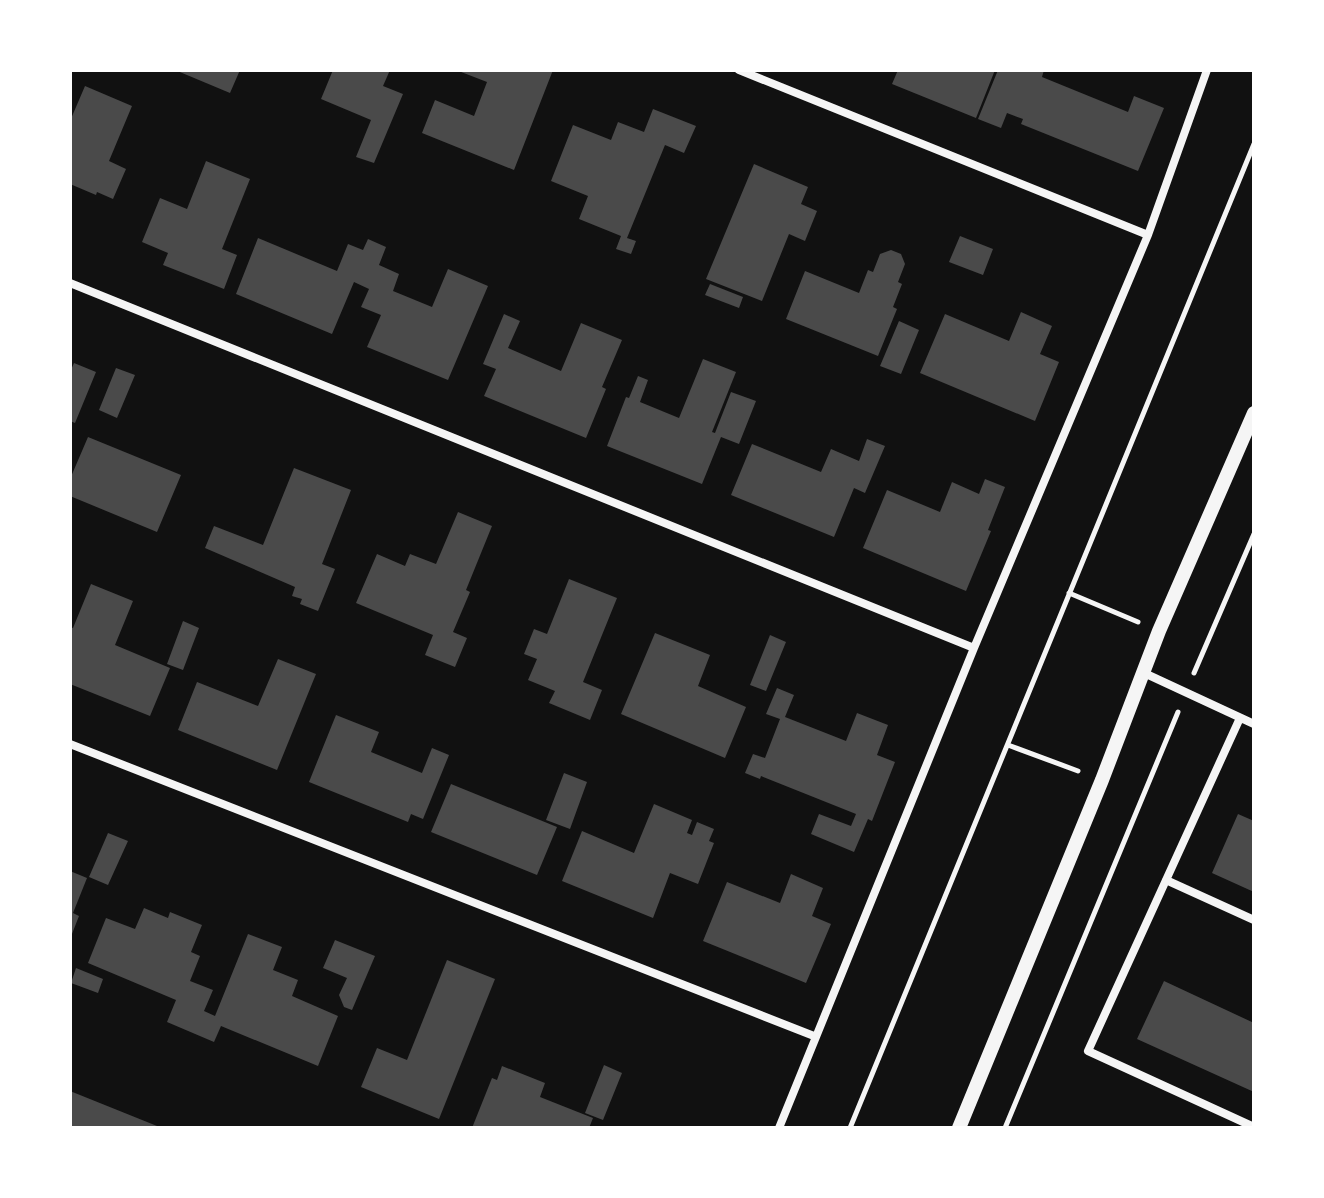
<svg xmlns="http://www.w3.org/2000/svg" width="1324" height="1198" font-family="'PT Sans Narrow',sans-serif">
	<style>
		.building { fill: #4a4a4a }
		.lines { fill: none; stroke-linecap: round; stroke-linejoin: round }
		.path { stroke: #f5f5f5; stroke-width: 5 }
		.minor { stroke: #f5f5f5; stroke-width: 8 }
		.tertiary { stroke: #f5f5f5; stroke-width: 14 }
	</style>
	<rect width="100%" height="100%" fill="#111"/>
	<path class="building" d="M175,70H240L230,93Z
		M333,70H390L383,86L403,94L374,163L356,157L371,120L321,99Z
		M456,70H553L514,170L422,133L435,100L474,116L487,82Z
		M898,70H995L976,118L892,84Z
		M998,70H1044L1042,77L1128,112L1134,96L1164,108L1138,171L1021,124L1023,119L1007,113L1001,128L978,119Z
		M85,86L132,106L109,161L126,169L113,199L97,192L96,195L70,184V121Z
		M653,109L696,126L684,153L665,145L627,238L636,241L631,254L616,249L621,236L579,219L588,196L551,181L573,125L611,140L618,122L644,132Z
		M206,161L250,179L222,249L237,255L224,289L163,265L168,253L142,242L160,198L187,209Z
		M754,164L808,187L801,204L817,211L805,241L789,234L762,301L706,279Z
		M960,236L993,249L983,275L949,262Z
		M258,238L337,271L348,244L363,250L368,239L386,247L379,265L399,274L393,291L432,307L448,269L488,286L448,380L367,347L381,315L361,307L369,289L354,282L332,334L236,294Z
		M891,250L901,254L905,264L898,282L902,284L893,307L897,309L878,356L786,319L805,271L859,293L868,270L873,272L880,254Z
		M710,284L743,297L739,308L705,295Z
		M1021,312L1052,326L1040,354L1059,362L1035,421L920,373L945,314L1009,341Z
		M504,314L520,321L508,348L561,371L581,323L622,340L602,387L606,389L586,438L484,396L496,369L483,364Z
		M899,321L919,330L901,374L880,366Z
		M703,359L736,372L712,432L715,433L731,392L756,401L739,444L721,437L702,484L607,446L626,397L629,398L638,376L648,380L640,402L679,418Z
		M74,363L96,372L75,423L70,421V372Z
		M116,368L135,375L117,418L99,410Z
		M88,437L181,475L157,532L70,496V479Z
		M867,439L885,446L865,493L854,488L834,537L731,495L752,444L821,472L831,449L859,461Z
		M294,468L351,490L322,564L335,569L318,611L300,604L302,599L292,596L295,587L205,548L214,526L263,545Z
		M985,479L1005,487L988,530L991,531L966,591L863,548L887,490L940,512L952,482L979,494Z
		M458,512L492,526L466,590L470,592L453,632L467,638L455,667L425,655L433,635L356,603L377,554L405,566L410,554L436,564Z
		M569,579L617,598L583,682L602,690L590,720L549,703L555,691L528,680L537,659L524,654L534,629L547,634Z
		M91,584L133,601L115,645L170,668L150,716L70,684V627L73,628Z
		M183,621L199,628L183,670L167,664Z
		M655,633L710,655L698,686L746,707L725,758L621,714Z
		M770,635L786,642L766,691L750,685Z
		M278,659L316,674L277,770L178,730L197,682L258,706Z
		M777,688L794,695L785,717L846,741L857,713L888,725L877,755L895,762L872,821L868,819L854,852L811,834L819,814L851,826L856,814L761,776L760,779L745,773L753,754L765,758L780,719L766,714Z
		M336,715L379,732L371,752L422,773L432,748L449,755L423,819L411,814L408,822L309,782Z
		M564,773L587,782L570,829L546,820Z
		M451,784L557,827L537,875L431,832Z
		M654,804L692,820L687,833L692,835L697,822L714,829L709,841L714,843L698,884L670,873L653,918L562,881L582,831L634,853Z
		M1238,814L1254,821V892L1212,873Z
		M108,833L128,841L108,885L89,877Z
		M70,871L87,878L73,913L79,916L70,939Z
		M791,874L823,888L812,916L831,924L806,983L703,941L727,882L780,903Z
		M144,908L168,918L170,912L202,925L191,952L200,956L190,981L213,990L204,1011L215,1016L248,934L282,947L273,970L298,980L292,996L338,1016L318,1066L221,1026L214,1042L167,1022L176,1000L88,963L106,918L135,929Z
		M335,940L375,956L352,1010L344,1007L339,995L347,978L323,968Z
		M447,960L495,979L439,1119L361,1087L377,1048L407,1060Z
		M76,968L103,979L98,993L71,983Z
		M1164,981L1254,1023V1092L1137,1039Z
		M604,1065L622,1073L603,1120L585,1113Z
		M502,1066L545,1083L540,1097L593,1118L589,1128H472L492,1078L497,1080Z
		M70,1091L162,1128H70Z"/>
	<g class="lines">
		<path class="path" d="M1069,593L1138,622
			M1194,673L1254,534
			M1008,745L1078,771
			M850,1128L1254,144
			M1005,1128L1178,712"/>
		<path class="minor" d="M739,70L1148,235
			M70,283L974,648
			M1142,672L1254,724
			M1240,718L1088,1051L1254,1127
			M70,744L814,1036
			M1166,880L1254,920
			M779,1128L974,648L1148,235L1207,70"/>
		<path class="tertiary" d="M959,1128L1102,780L1159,631L1254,413"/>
	</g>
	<rect width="1324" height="1198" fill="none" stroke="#ffffff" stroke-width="144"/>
</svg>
